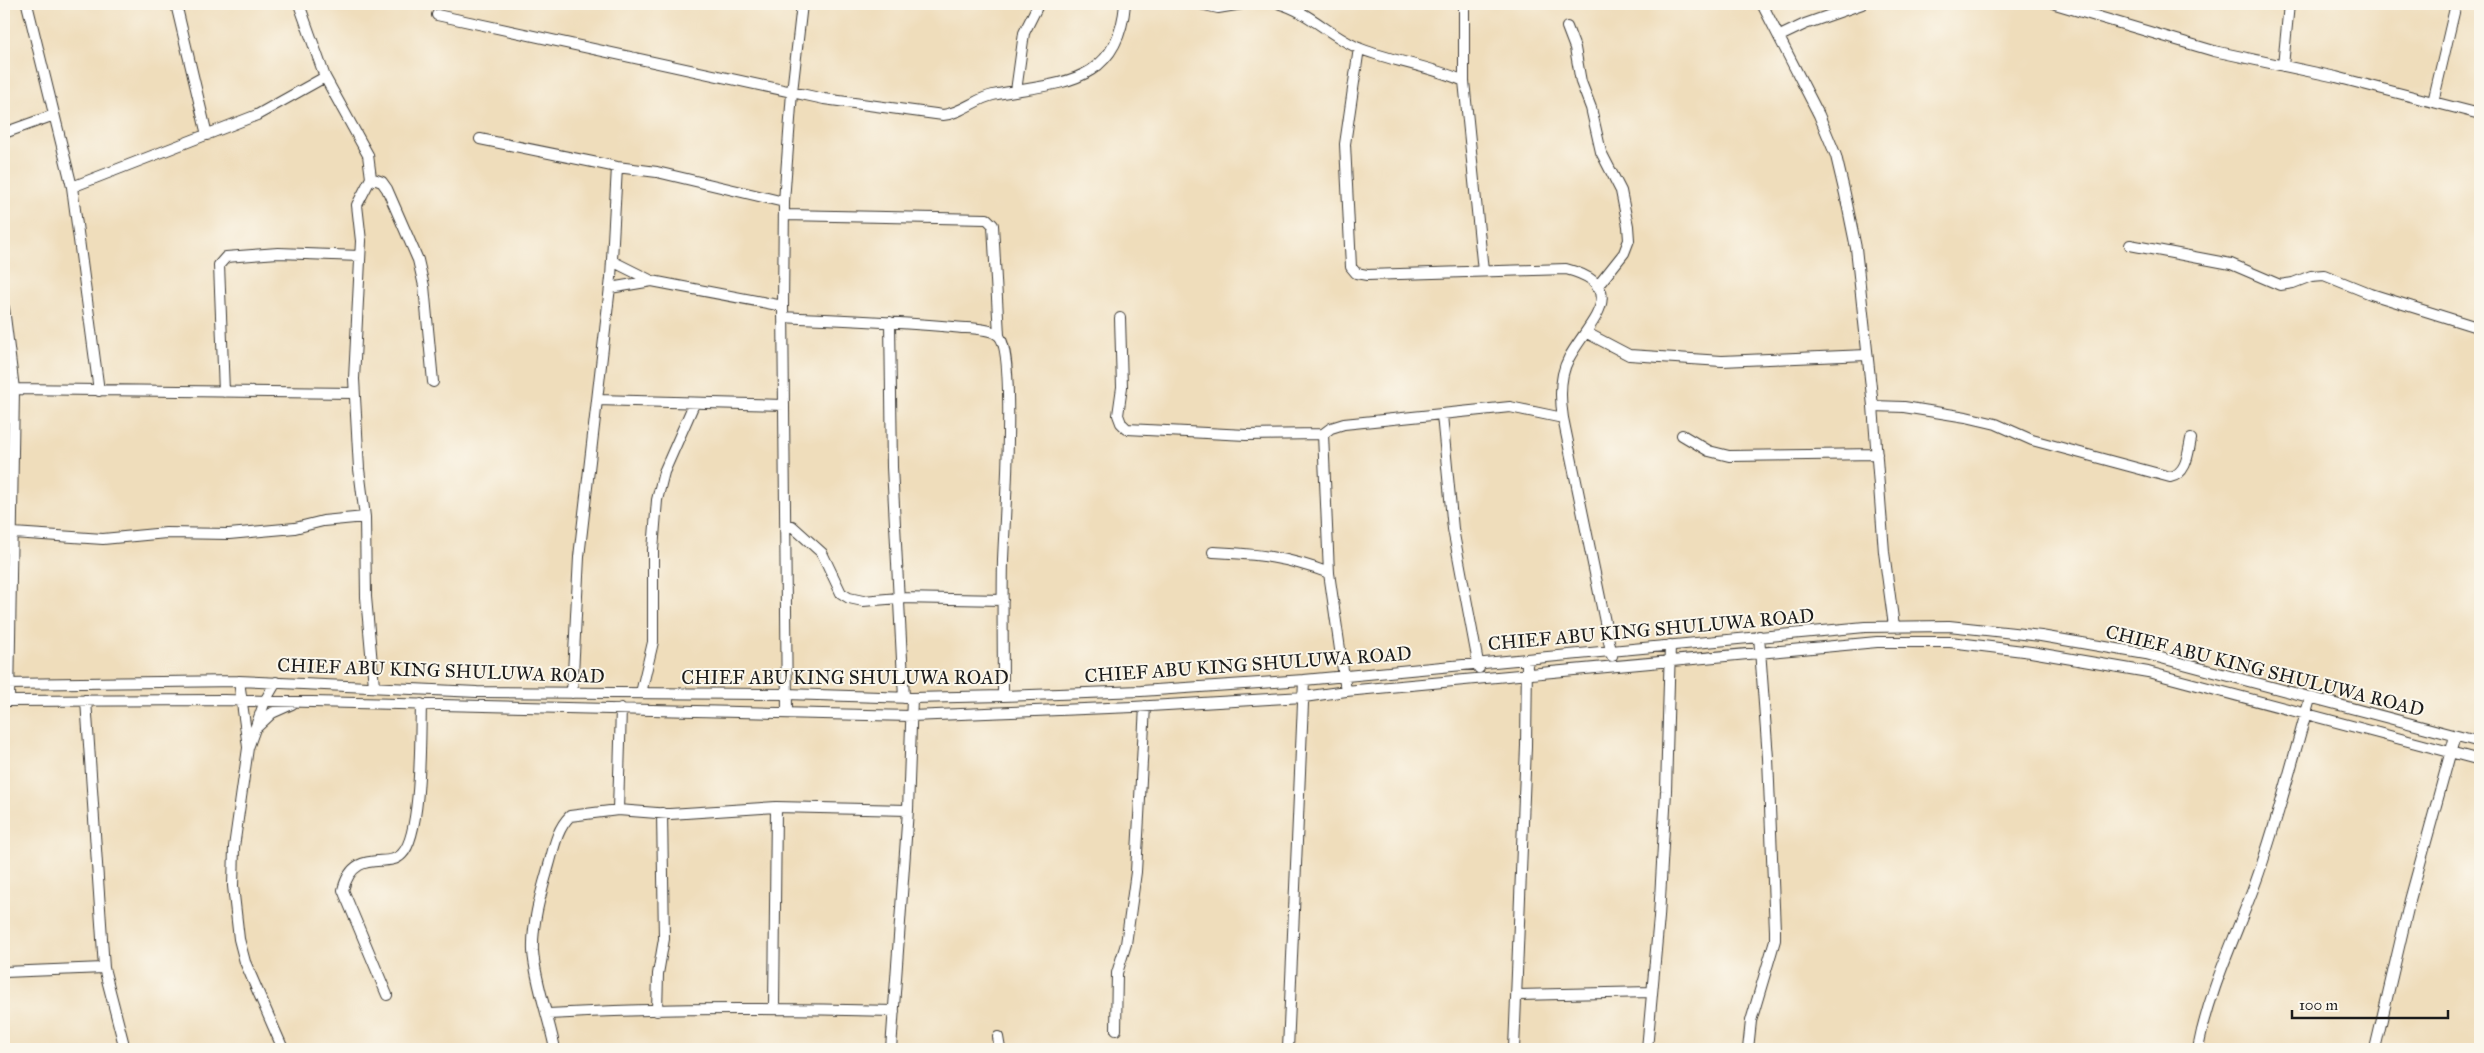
<svg xmlns="http://www.w3.org/2000/svg" width="2484" height="1053" font-family="'IM FELL Great Primer',serif">
	<style>
		.lines { fill: none; stroke-linecap: round; stroke-linejoin: round }
		.minor-casing { stroke: #3c3934; stroke-width: 12 }
		.minor { stroke: #fff; stroke-width: 10 }
		.labels { text-anchor: middle; stroke-width: 4; stroke-linejoin: round; paint-order: stroke }
		.street-label { font-size: 19px; fill: #1c1c1c; stroke: #fbf7ec }
	</style>
	<rect width="100%" height="100%" fill="#fbf7ec"/>
	<filter id="ink" filterUnits="userSpaceOnUse"><feTurbulence type="fractalNoise" baseFrequency=".02" numOctaves="2"/><feDisplacementMap in="SourceGraphic" scale="10" xChannelSelector="R" yChannelSelector="G"/><feConvolveMatrix kernelMatrix="1 2 1 2 8 2 1 2 1" color-interpolation-filters="sRGB"/></filter>
	<filter id="wash" filterUnits="userSpaceOnUse"><feTurbulence type="fractalNoise" baseFrequency=".0096" numOctaves="4" result="noise"/><feDisplacementMap in="SourceGraphic" scale="20" xChannelSelector="R" yChannelSelector="G"/><feGaussianBlur stdDeviation="1.12" result="paint"/><feColorMatrix in="noise" values="0 0 0 0 0 0 0 0 0 0 0 0 0 0 0 0 0 1.4 0 .05"/><feComposite in="paint" operator="in"/></filter>
	<g filter="url(#wash)">
		<rect width="100%" height="100%" fill="#efddbb"/>
	</g>
	<g filter="url(#ink)">
		<g class="lines">
			<g class="minor-casing">
				<path id="minor" d="M27,4L72,187L99,391
					M176,4L207,135
					M299,4L325,77L368,155L371,178L357,205L361,241L354,379L359,469L365,517L366,597L374,686
					M1200,4L1218,8L1242,4
					M1280,4C1310,12 1332,38 1361,49C1395,62 1430,66 1464,81
					M1464,4V81L1483,271
					M1762,4L1819,115L1836,156L1845,194L1856,248L1873,406L1884,552L1894,626
					M2055,4L2214,51L2336,77L2433,102
					M2456,4L2433,102L2480,114
					M437,15L824,99L943,115C962,113 975,99 993,95C1057,82 1118,87 1125,4
					M1567,27L1575,48L1581,82L1591,108L1601,152L1621,191L1628,226L1629,240L1624,253L1597,287
					M1780,36L1805,24L1862,4
					M1359,48L1345,144L1351,267L1356,273L1367,275L1566,269C1635,287 1586,325 1569,358C1559,376 1560,399 1563,418L1612,656
					M2283,66L2289,4
					M1016,91L1024,33L1037,7
					M4,133L54,115
					M480,139L617,167L657,172L784,202
					M371,178L382,182L387,189L418,260L424,286L433,382
					M72,187L257,115L325,77
					M784,215L987,219L993,225L999,335
					M2130,245L2231,264L2280,285L2293,283L2311,276L2324,275L2371,294L2480,328
					M612,261L652,281L783,306
					M610,288L652,281
					M4,308L14,389L9,701
					M783,317C840,320 896,322 953,327C965,329 988,327 998,335C1017,349 1004,528 1003,560C1002,605 1003,651 1003,696
					M1120,318L1122,387L1118,415L1121,423L1127,429L1246,435L1323,434
					M890,322L892,467L904,698
					M1587,333L1629,355L1722,361L1867,355
					M14,389L354,393
					M224,392L219,265L226,257L278,253L360,256
					M597,400L784,405
					M1873,406L1904,407L1966,417L1996,424L2032,440L2170,477C2187,474 2188,453 2191,439
					M1442,415L1453,529L1479,668
					M1682,435L1709,451L1729,456L1877,454
					M786,525L792,526L822,553L841,593L849,598L863,601L899,598L1003,600
					M13,533L103,539L166,533L229,534L295,528L323,521L365,517
					M1213,552C1257,554 1287,557 1329,573
					M239,681L248,747
					M276,682L265,701L248,748L234,847L233,886L239,939L245,962L283,1049
					M4,684L239,681L477,692L786,694L912,698L1003,696L1141,691L1304,680L1865,627L1949,626L1986,630L2041,636L2146,654L2480,742
					M1346,691L1329,573L1323,434L1331,428L1344,424L1510,407L1563,418
					M572,693L579,557L611,278L617,167
					M641,693L653,642V550L657,500L664,472L694,404
					M86,700L104,968L125,1049
					M4,701L224,700L911,716L1133,707L1304,697L1346,691L1877,642H1950L2031,652L2148,672L2480,760
					M787,712L783,306L784,202L792,92L802,4
					M257,727L272,713L292,704
					M618,810L621,708
					M4,972L104,968
					M387,995L343,890C354,846 388,870 402,854C422,834 420,735 421,704
					M1517,995L1651,992
					M774,1007L776,807
					M657,1011L658,974L664,939L662,813
					M548,1014C663,1007 778,1008 894,1011
					M1116,1030L1117,973L1126,944L1136,872L1145,706
					M998,1037L1000,1049
					M555,1049C549,1018 535,982 533,951C532,922 541,893 549,865C554,847 557,829 570,816L618,810L670,814L776,807L908,810
					M891,1049L908,810L912,698
					M1288,1049L1304,680
					M1514,1049L1526,746L1527,660
					M1647,1049L1659,917L1666,791L1670,645
					M1748,1049L1751,1021L1775,940V931L1768,758L1759,636
					M2198,1049C2209,991 2234,940 2255,884C2277,824 2292,761 2310,699
					M2375,1049L2410,900L2455,736"/>
			</g>
			<use href="#minor" class="minor"/>
		</g>
	</g>
	<g class="labels">
		<g class="street-label">
			<text transform="translate(1651 629) rotate(-5)" y="7">CHIEF ABU KING SHULUWA ROAD</text>
			<text transform="translate(1248 664) rotate(-4)" y="7">CHIEF ABU KING SHULUWA ROAD</text>
			<text transform="translate(441 670) rotate(2)" y="7">CHIEF ABU KING SHULUWA ROAD</text>
			<text transform="translate(2265 670) rotate(14)" y="7">CHIEF ABU KING SHULUWA ROAD</text>
			<text x="845" y="684">CHIEF ABU KING SHULUWA ROAD</text>
		</g>
	</g>
	<rect width="2484" height="1053" fill="none" stroke="#fbf7ec" stroke-width="20"/>
	<path d="M2292 1010v8h156v-8" fill="none" stroke="#1c1c1c" stroke-width="2.5"/>
	<text x="2299" y="1010" font-size="15" fill="#1c1c1c" stroke="#fbf7ec" stroke-width="4" paint-order="stroke">100 m</text>
</svg>
